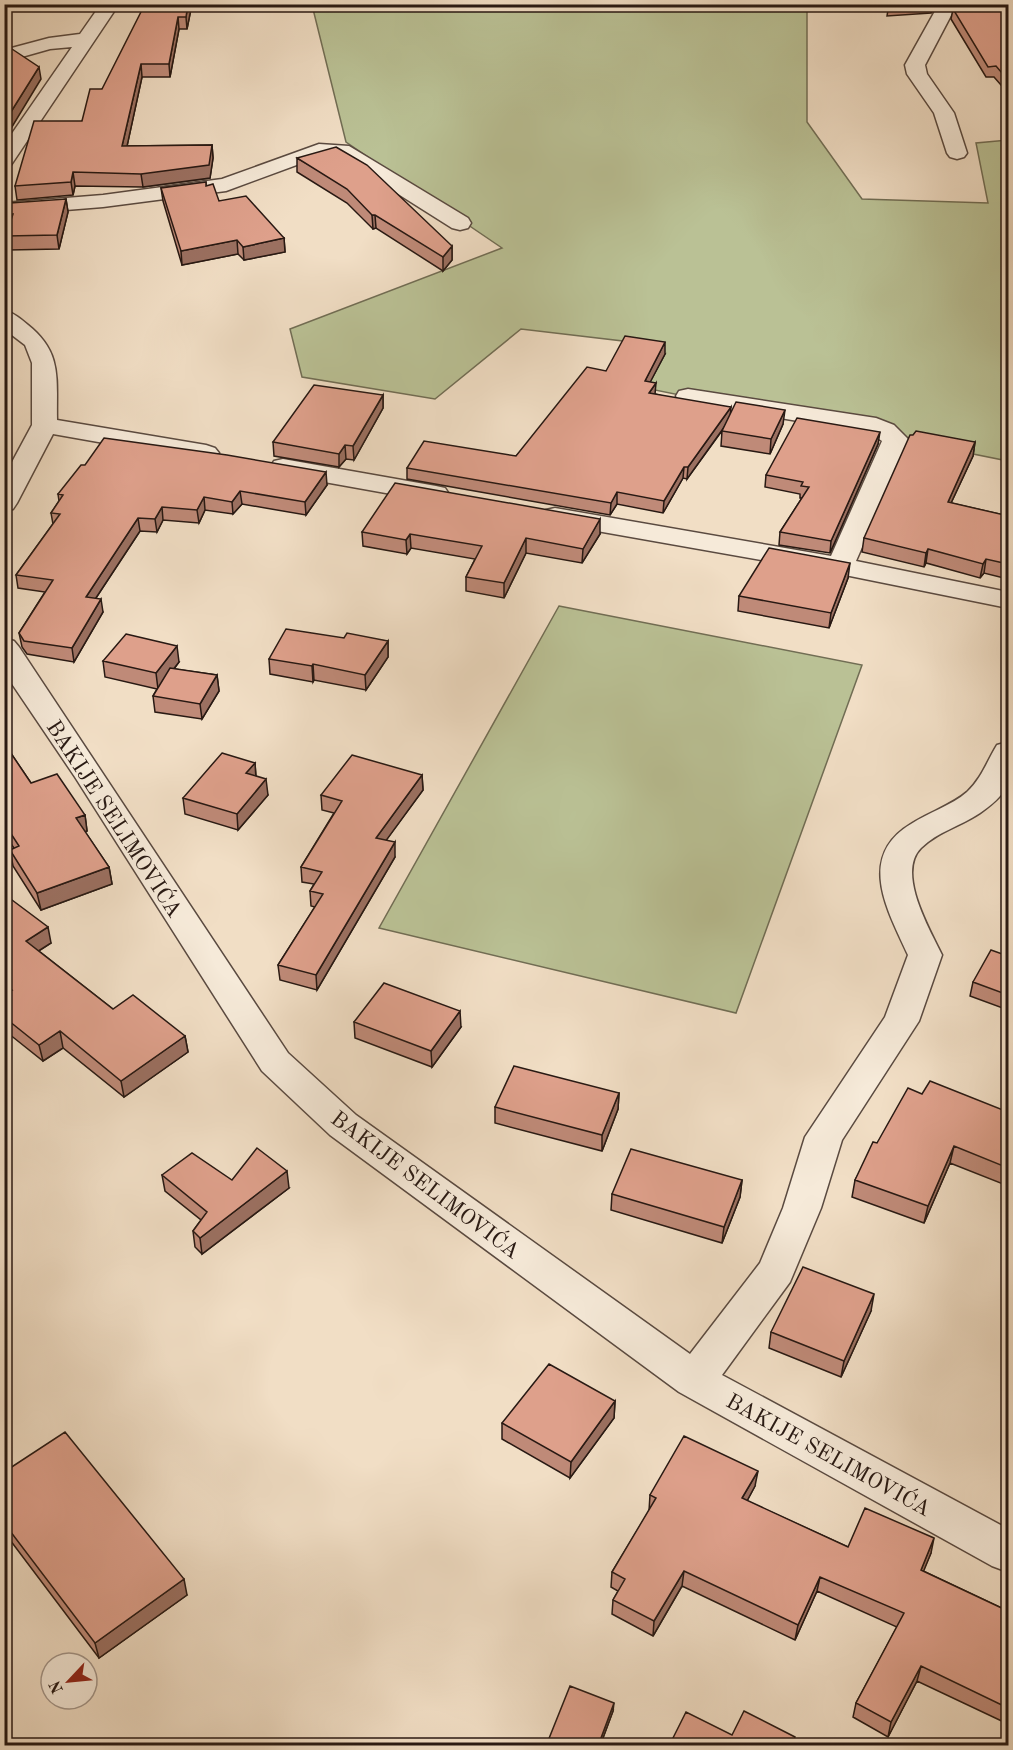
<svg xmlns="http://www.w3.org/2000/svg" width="1013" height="1750" font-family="'Old Standard TT',serif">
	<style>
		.green { fill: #bac195; stroke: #716d54; stroke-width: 1.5 }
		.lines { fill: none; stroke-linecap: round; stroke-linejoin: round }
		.minor-casing { stroke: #5a4a40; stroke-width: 3 }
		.minor { fill: #f6ead9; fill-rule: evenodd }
		.wall { fill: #bf8a78; stroke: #281913; stroke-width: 1.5 }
		.shaded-wall { fill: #9b7061; stroke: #281913; stroke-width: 1.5 }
		.building { fill: #dea08b; stroke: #281913; stroke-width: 1.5 }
		.labels { text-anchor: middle; stroke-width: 5; stroke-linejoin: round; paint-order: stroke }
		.street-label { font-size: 22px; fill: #281913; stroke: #f6ead9 }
	</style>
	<rect width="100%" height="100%" fill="#f1dec5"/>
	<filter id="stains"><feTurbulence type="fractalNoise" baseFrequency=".00333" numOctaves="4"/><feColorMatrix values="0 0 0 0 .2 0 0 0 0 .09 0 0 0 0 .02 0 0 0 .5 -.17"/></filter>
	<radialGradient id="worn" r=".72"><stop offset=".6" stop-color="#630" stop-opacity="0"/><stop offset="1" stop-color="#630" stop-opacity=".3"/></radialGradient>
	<path class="green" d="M312,5H807V122L862,199L988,203L976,143L1008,140V461L635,386L648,344L521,329L435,399L302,377L290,329L502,248L346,142Z
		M559,606L862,665L736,1013L379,928Z"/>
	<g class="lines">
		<g class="minor-casing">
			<path id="minor" d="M101,4H119L11,165L4,167V145L72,47L50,49L4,62V50L49,38L80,34Z
				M939,4H957L925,65L927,74L954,113L967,153L964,157L957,159L950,157L947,153L934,113L907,74L905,65Z
				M319,144L349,146L468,218L471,223L468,228L460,230L452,228L338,156H321L226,191L103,207L4,215V203L103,195L222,179Z
				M4,310C14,313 21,319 28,325C63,353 56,379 57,420L206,445L215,448L219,453L215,458L206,461L53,434L17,503L13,509L4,511V477L32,425V363L25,345L4,329Z
				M688,389L876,418L894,425L908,439L907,444L856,561L1008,592V608L840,574L546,522L542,516L546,510L555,508L831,556L882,441L870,433L679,401L676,396L679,391Z
				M283,459L436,486L445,488L449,494L445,500L436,502L274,473L270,467L274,461Z
				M4,638L14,641L19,647L288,1053L356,1115L690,1354L760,1263L783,1208L805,1137L885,1017L908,955C888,911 856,857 911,824C929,812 951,806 967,792C982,778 987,761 997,745L1008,742C1008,754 1012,773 1008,784C1003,796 990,806 980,813C961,826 937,832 921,848C896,873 930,930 942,955L919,1021L842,1140L821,1208L790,1282L722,1375L1008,1529V1572L992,1566L679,1392L330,1135L262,1071L75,777L4,672Z"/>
		</g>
		<use href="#minor" class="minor"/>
	</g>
	<path class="wall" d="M192,4L187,29H179L170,77H142L127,146L212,145L213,158L210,178L143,187L75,186L73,195L17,200L15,186L82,121L102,89Z
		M889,4H937L931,13L887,16Z
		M1008,4V93L994,77H986L951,19L953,9Z
		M297,158L452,246V260L443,271L376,228L373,229L347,203L297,172Z
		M206,182V186L219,201L284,238L285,252L244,260L238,254L182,265L163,201L161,188Z
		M66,199L68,212L59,249L8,250L6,236L9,227L6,214Z
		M665,354L650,382L655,394L730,414L783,424L770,454L721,446L722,431L724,428L687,479L683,478L663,513L617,504L610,515L407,479V468L516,456L606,371Z
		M383,395V408L354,460L346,459L339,467L274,456L273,442Z
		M975,442L973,456L951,503L1004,515L1008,508V579L984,573L980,578L926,563L924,567L862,552L864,538Z
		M878,444L830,553L779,545L780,532L802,498H800V494L765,487L766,475Z
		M327,485L306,515L242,504L233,514L205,510L199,523L163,520L157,532L140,531L96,598L103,612L74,662L27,654L22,647L19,633L45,592L18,588L16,575L53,524L51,513L59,501L58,494Z
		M362,532L600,534L582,563L526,553L504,598L466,591V577L475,559L411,548L407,554L363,546Z
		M848,578L829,628L738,611L739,596Z
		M344,638L388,641V657L366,690L314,680L313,682L270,674L269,659Z
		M103,661L179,662L174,669L217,675L219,691L202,719L155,712L153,696L157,689L105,677Z
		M4,743L31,783L85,815L87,831L85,832L109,867L112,884L41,910L13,866L10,850L14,848L4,834Z
		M255,763L256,776L268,795L238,830L185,814L183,798Z
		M422,775L423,790L386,840L395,857L317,990L280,980L278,965L315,907L311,906L310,891L314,884L302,882L301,867L334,813L322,810L321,795Z
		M4,894L51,943L39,951L113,1009L185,1036L188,1052L124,1097L63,1048L43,1061L4,1030Z
		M1008,956V1010L970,996L973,982Z
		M354,1022L461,1027L432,1067L355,1038Z
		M619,1093L618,1109L602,1151L495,1123V1107Z
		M922,1094L1008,1112V1186L950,1163L924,1223L852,1197L855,1180L877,1143Z
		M162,1175L232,1180L289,1188L202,1254L195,1247L193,1231L201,1220L165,1191Z
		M742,1180L740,1197L722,1243L611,1210L612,1194Z
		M1008,1257V1278L1003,1276Z
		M871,1311L841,1377L769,1348L771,1332Z
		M615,1401L614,1418L570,1478L502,1439V1423Z
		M4,1472L187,1595L99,1658L4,1532Z
		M755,1486L747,1501L848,1547L931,1553L923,1571L1008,1611V1724L917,1681L888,1737L853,1717L856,1703L897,1627L817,1591L795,1640L682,1586L653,1636L612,1614L613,1600L618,1591L611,1587L612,1572L649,1511L650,1495Z
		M613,1711L600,1746H547L548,1741Z"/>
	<path class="shaded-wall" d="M188,4H192L187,29L186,17Z
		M933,4H937L931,13Z
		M178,17L179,29L170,77L169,64Z
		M141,64L142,77L124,160L122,146Z
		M39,67L41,79L4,140V123Z
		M212,145L213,158L210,178L143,187L141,174Z
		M73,172L75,186L73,195L71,182Z
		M66,199L68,212L59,249L57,235Z
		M372,215H375L376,228L373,229Z
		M284,238L285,252L244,260L243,247Z
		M237,240L238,254L182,265L181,251Z
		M452,246V260L443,271V257Z
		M665,342V354L645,392V381Z
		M656,383L655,394L649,405V393Z
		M383,395V408L354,460L353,446Z
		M731,407L730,419L687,479L688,467Z
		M785,410L783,424L770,454L771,439Z
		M880,432L878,444L830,553L831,541Z
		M975,442L973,456L945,516L948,502Z
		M345,445L346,459L339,467V454Z
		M684,467L683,478L663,513L664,501Z
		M326,472L327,485L306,515L305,502Z
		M240,491L242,504L233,514L232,502Z
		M617,492V504L610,515L611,503Z
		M204,497L205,510L199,523L197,510Z
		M162,507L163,520L157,532L155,519Z
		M138,518L140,531L88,610L86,597Z
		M600,519V534L582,563L583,549Z
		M410,534L411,548L407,554L406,540Z
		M526,538V553L504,598V583Z
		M928,549L926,563L924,567L926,553Z
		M986,559L984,573L980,578L983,564Z
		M850,563L848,578L829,628L831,613Z
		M101,599L103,612L74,662L72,648Z
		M388,641V657L366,690L365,675Z
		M177,646L179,662L158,689L156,673Z
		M313,664L314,680L313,682L312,666Z
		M217,675L219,691L202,719L200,704Z
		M255,763L256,779L246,773Z
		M422,775L423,790L377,853L376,838Z
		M266,779L268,795L238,830L237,814Z
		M85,815L87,831L78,834L76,818Z
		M395,842V857L317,990L316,975Z
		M109,867L112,884L41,910L37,893Z
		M48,927L51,943L29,957L26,941Z
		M460,1011L461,1027L432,1067L431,1051Z
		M60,1031L63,1048L43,1061L39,1045Z
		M185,1036L188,1052L124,1097L121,1081Z
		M619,1093L618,1109L602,1151V1135Z
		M954,1146L950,1163L924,1223L928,1206Z
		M287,1171L289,1188L202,1254L200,1238Z
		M742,1180L740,1197L722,1243L724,1227Z
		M874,1294L871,1311L841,1377L844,1361Z
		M615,1401L614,1418L570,1478L571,1462Z
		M758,1471L755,1486L740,1514L742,1498Z
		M934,1538L931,1553L918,1585L921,1570Z
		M684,1571L682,1586L653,1636L654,1621Z
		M820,1577L817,1591L795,1640L798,1625Z
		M184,1579L187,1595L99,1658L95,1643Z
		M921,1666L917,1681L888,1737L891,1722Z
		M614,1703L613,1711L600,1746H598Z"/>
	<path class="building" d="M145,4H188L186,17H178L169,64H141L122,146L212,145L209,165L141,174L73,172L71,182L15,186L34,121H82L90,89H102Z
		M955,4H1008V80L996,66L988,67L953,9Z
		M12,49L39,67L4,123V62Z
		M336,147L367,165L452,246L443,257L375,215H372L347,189L297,158Z
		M206,182V186L213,184L219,201L246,196L284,238L243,247L237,240L181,251L161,188Z
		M66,199L57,235L6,236L13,214H6L10,203Z
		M625,336L665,342L645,381L656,383L649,393L731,407L688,467H684L664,501L617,492L611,503L407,468L424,441L516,456L587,367L606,371Z
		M314,385L383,395L353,446L345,445L339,454L273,442Z
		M736,402L785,410L771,439L722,431Z
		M797,418L880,432L831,541L780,532L809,487L801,486L803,482L766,475Z
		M916,431L975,442L948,502L1004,515L1008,508V564L986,559L983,564L928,549L926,553L864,538L910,435H913Z
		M104,438L227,455L326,472L305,502L240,491L232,502L204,497L197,510L162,507L155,519L138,518L86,597L101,599L72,648L24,641L19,633L53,580L16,575L60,514L51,513L63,495L58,494L81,465H85Z
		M395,483L600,519L583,549L526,538L504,583L466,577L482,546L410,534L406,540L362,532Z
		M769,548L850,563L831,613L739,596Z
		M286,629L344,638L347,633L388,641L365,675L313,664L312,666L269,659Z
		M126,634L177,646L156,673L103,661Z
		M170,668L217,675L200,704L153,696Z
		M4,743L31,783L57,774L85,815L76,818L109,867L37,893L10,850L19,846L4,823Z
		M222,753L255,763L246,773L266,779L237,814L183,798Z
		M352,755L422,775L376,838L395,842L316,975L278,965L323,894L310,891L322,872L301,867L342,801L321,795Z
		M4,894L48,927L26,941L113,1009L133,995L185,1036L121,1081L60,1031L39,1045L4,1017V994L12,990L4,984Z
		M991,950L1008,956V995L973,982Z
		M384,983L460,1011L431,1051L354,1022Z
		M514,1066L619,1093L602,1135L495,1107Z
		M930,1081L1008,1112V1168L954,1146L928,1206L855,1180L873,1142L877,1143L908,1088L922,1094Z
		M257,1148L287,1171L200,1238L193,1231L207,1212L162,1175L192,1153L232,1180Z
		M631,1149L742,1180L724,1227L612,1194Z
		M803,1267L874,1294L844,1361L771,1332Z
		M549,1364L615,1401L571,1462L502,1423Z
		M65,1432L184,1579L95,1643L4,1523V1472Z
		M684,1436L758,1471L742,1498L848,1547L865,1508L934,1538L921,1570L1008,1611V1708L921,1666L891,1722L856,1703L904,1613L820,1577L798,1625L684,1571L654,1621L613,1600L625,1579L612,1572L656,1498L650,1495Z
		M570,1686L614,1703L598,1746H558L548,1741Z
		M744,1711L795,1737L792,1746H669L686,1712L732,1735Z"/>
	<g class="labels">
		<g class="street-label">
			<text transform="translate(115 818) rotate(57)" y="8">BAKIJE SELIMOVIĆA</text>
			<text transform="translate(426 1184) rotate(37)" y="8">BAKIJE SELIMOVIĆA</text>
			<text transform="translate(829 1454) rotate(29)" y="8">BAKIJE SELIMOVIĆA</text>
		</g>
	</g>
	<rect width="1013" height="1750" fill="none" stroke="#f1dec5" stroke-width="24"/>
	<rect x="6" y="6" width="1001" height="1738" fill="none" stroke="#281913" stroke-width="3"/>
	<rect x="12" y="12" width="989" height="1726" fill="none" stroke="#281913" stroke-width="1.5"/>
	<g transform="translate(69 1681) rotate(244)"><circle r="28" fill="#f6ead9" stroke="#a4968a" stroke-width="1.5"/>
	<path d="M0-4.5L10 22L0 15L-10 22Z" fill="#8f2418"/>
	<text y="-9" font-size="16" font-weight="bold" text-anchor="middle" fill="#281913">N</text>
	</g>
	<rect width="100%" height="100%" filter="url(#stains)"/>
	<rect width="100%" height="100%" fill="url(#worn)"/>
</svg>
